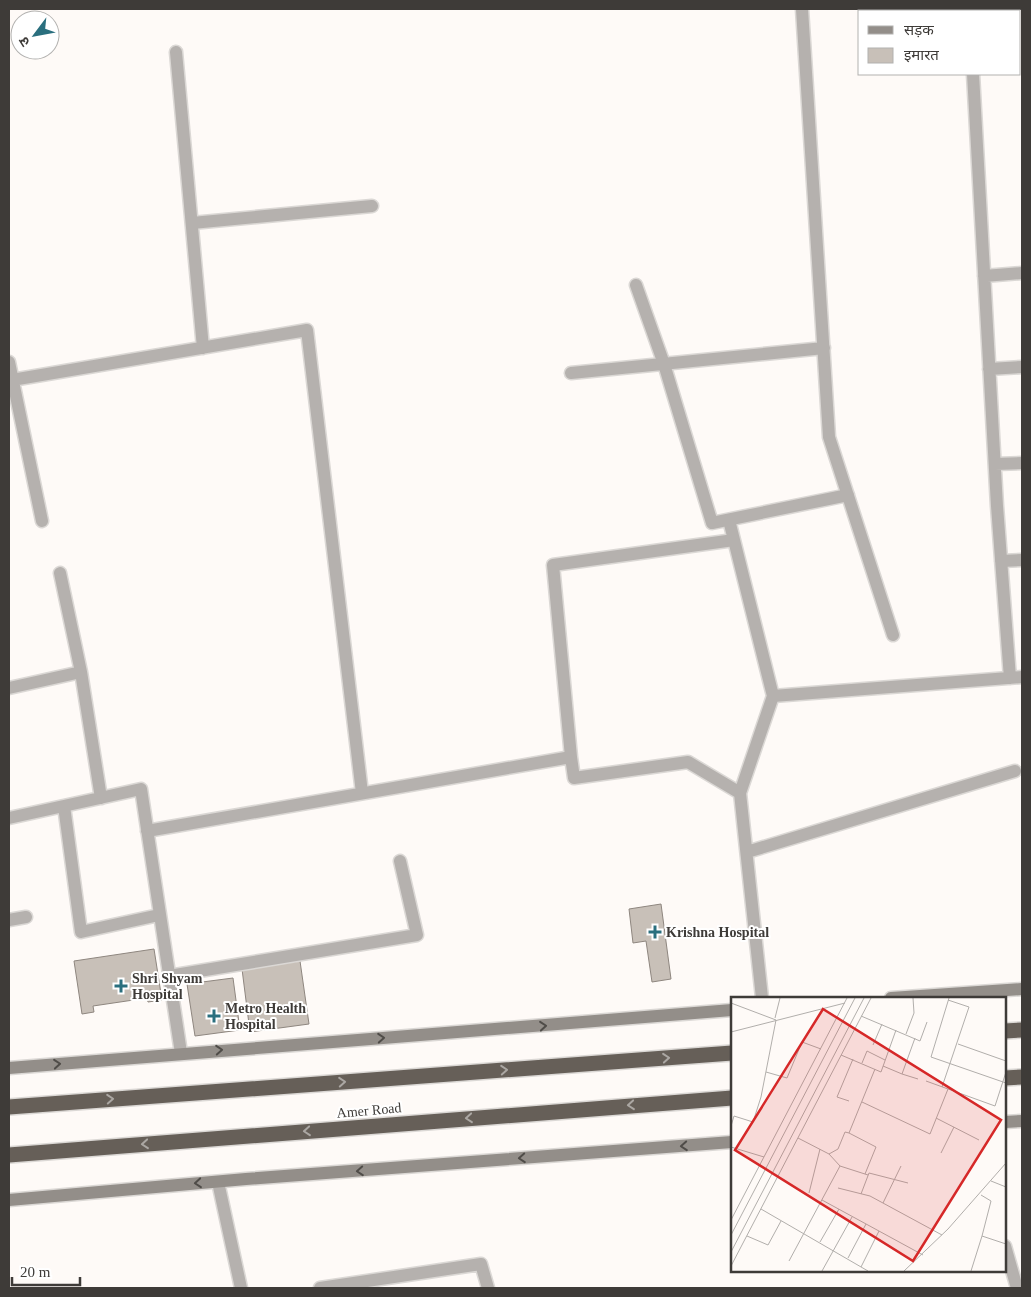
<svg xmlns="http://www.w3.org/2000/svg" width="1031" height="1297" font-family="'Times New Roman','Noto Sans Devanagari',serif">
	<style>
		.building { fill: #c8c0b8; stroke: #8e867f }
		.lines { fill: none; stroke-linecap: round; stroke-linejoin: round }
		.street-casing { stroke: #dbd8d5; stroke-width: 15 }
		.secondary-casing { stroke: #dbd8d5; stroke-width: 15 }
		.highway-casing { stroke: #dbd8d5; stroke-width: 18 }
		.street { stroke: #b5b1ae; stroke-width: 12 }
		.secondary { stroke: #938e89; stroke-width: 12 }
		.highway { stroke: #665f58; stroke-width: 15 }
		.oneway { stroke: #4f4c48 }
		.oneway2 { stroke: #aba7a3 }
		.poi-dot { fill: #2a6f7e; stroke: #fff; stroke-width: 2 }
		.labels { text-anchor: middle; stroke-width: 4; stroke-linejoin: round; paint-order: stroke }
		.poi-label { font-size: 14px; font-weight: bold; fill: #3e3b38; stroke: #fff; text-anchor: start }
		.street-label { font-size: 14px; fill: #3e3b38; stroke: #fff }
		.inset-road { fill: none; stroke: #b1aeab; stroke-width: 1 }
		.view { fill: #d62828; fill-opacity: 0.15; stroke: #d62828; stroke-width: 2.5 }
		.inset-edge { fill: none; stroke: #3e3b38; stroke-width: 2.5 }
	</style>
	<rect width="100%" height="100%" fill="#fefaf7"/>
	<path class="building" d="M661,904L671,979L652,982L646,941L633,943L629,909Z
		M154,949L162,1000L148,1002L147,998L93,1006L94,1012L82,1014L74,961Z
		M300,961L309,1024L250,1032L242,969Z
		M233,978L240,1030L195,1036L187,984Z"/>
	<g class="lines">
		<g class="street-casing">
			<path id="street" d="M802,9L829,437L893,635
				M969,9V11
				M176,52L203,348
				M973,74L997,506L1010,678
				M192,223L372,206
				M984,276L1022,273
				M636,285L664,364L712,523L848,495
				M9,362L42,521
				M989,369L1022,367
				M571,373L824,348
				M12,380L307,330L362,793
				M995,464L1022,463
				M729,520L773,696L740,793
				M1001,561L1022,560
				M81,672L101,798
				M9,688L81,672L60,573
				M773,696L1022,677
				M571,757L553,565L734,540
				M64,806L81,932L159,915
				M9,818L141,789L181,1053
				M147,831L571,757L574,778L688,762L740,793L762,998
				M747,852L1015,771
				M9,920L26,917
				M169,976L417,935L400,861
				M218,1182L241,1288
				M1005,1246L1017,1288
				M320,1288L481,1264L488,1288"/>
		</g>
		<g class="secondary-casing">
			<path id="secondary" d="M891,998L1022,989
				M9,1068C250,1047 491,1031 732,1010
				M1005,1122L1022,1121
				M9,1200L246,1179L732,1142"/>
		</g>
		<g class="highway-casing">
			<path id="highway" d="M1005,1031L1022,1030
				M1005,1078L1022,1077
				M9,1107L732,1053
				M9,1155L732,1098"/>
		</g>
		<use href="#street" class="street"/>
		<use href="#secondary" class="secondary"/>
		<use href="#highway" class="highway"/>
	</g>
	<defs><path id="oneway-chevron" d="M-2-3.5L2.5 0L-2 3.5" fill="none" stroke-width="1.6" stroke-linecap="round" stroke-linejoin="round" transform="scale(1.25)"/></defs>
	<g class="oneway">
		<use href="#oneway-chevron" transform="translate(543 1026) rotate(-5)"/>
		<use href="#oneway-chevron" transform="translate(381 1038) rotate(-4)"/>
		<use href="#oneway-chevron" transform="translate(219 1050) rotate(-4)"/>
		<use href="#oneway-chevron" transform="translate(57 1064) rotate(-5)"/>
		<use href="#oneway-chevron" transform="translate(684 1146) rotate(176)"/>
		<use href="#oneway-chevron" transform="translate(522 1158) rotate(176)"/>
		<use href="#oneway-chevron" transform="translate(360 1171) rotate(176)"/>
		<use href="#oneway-chevron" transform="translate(198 1183) rotate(175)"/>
	</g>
	<g class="oneway2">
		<use href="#oneway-chevron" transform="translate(666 1058) rotate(-5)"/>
		<use href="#oneway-chevron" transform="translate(504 1070) rotate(-4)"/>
		<use href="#oneway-chevron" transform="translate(342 1082) rotate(-4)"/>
		<use href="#oneway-chevron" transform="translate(110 1099) rotate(-4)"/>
		<use href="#oneway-chevron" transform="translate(631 1105) rotate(175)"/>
		<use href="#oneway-chevron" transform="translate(469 1118) rotate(175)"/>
		<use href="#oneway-chevron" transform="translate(307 1131) rotate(175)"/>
		<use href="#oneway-chevron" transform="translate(145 1144) rotate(175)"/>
	</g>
	<g class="poi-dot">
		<path d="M652.5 924.5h5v5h5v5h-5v5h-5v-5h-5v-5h5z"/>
		<path d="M118.5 978.5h5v5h5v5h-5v5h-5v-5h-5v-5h5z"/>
		<path d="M211.5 1008.5h5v5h5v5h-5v5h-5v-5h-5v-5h5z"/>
	</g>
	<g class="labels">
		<g class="poi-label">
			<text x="666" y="937">Krishna Hospital</text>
			<text x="132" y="983">Shri Shyam<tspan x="132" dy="16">Hospital</tspan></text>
			<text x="225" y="1013">Metro Health<tspan x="225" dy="16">Hospital</tspan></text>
		</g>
		<g class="street-label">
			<text transform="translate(369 1110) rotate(-5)" y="5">Amer Road</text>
		</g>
	</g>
	<g transform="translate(731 997)">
		<rect width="275" height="275" fill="#fefaf7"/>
		<path class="inset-road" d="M218,1L200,60L275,86M0,6L45,23L30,100L22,125L3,119L0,129M130,19L189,44L196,25M44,21L49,1M0,35L114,6M175,37L183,16L182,1M184,41L171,77L187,82M227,47L275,64M142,48L151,27M110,58L150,75L165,33M131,66L136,54L154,63M152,69L171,77M35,75L56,81L71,45L90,52M195,84L264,109L275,75M211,90L238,10L217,3M118,104L106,100L122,62M131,105L199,137L217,92M205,121L248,143M118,136L145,150L134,177M67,141L98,157L107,152L114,135L118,136L144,72M0,150L33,160M210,156L223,130M98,157L109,169L137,178M260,184L275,190M107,191L139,199L211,238M78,196L89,152M130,197L138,176L177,186M250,198L260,204L251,239L275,247M91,203L192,258M152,206L170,169M30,212L137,274M0,223L116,1M0,238L124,1M16,239L37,248L50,224M89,245L108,212M0,255L133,1M117,261L135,227M58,264L109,169M0,269L140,1M130,270L148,234M91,274L121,220M173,274L217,232L275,166M240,274L251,239"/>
		<path class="view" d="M92,12L270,123L182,264L4,153Z"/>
		<rect width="275" height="275" class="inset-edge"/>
	</g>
	<rect width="1031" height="1297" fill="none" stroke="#3e3b38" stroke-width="20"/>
	<rect x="858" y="10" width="162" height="65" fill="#ffffff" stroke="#b2b1af"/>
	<rect x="868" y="26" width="25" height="8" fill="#938e89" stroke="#b2b1af"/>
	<text x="904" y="35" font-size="15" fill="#3e3b38">सड़क</text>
	<rect x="868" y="48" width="25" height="15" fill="#c8c0b8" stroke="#b2b1af"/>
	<text x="904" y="60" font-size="15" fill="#3e3b38">इमारत</text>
	<g transform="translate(35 35) rotate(238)"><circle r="24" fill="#ffffff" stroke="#b2b1af"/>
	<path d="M0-4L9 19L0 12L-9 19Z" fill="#2a6f7e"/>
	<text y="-8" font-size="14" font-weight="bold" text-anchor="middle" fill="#3e3b38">उ</text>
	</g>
	<path d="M12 1277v8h68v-8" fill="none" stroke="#3e3b38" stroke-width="2.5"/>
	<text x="20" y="1277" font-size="15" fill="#3e3b38" stroke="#ffffff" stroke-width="4" paint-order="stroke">20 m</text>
</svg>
